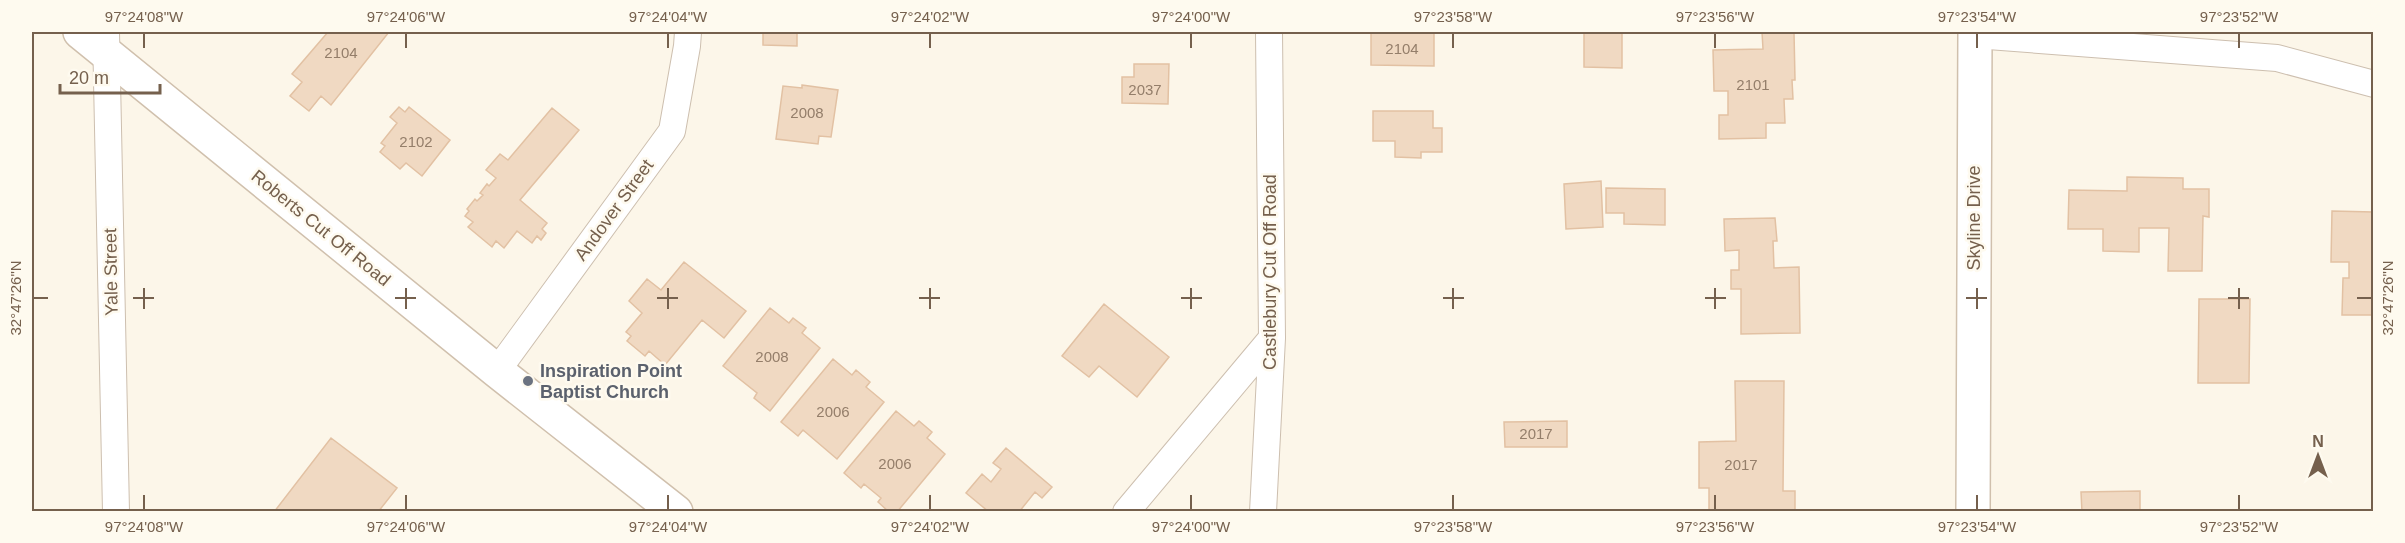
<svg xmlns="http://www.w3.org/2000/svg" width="2405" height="543" font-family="Arial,sans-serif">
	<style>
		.building { fill: #f0d9c2; stroke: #e2c1a3; stroke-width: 1.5 }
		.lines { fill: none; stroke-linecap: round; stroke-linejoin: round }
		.street-casing { stroke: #cdbfaf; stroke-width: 28 }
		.secondary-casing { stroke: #d0c0ad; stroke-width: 36 }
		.street { stroke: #fff; stroke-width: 26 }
		.secondary { stroke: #fff; stroke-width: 33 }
		.ticks { fill: none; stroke: #75604d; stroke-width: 2 }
		.worship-dot { fill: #6b7280; stroke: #fefaef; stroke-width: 2 }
		.labels { text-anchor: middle; stroke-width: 5; stroke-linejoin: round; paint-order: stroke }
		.number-label { font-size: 15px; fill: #947e6a }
		.street-label { font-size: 18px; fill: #75604d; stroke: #fefaef }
		.worship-label { font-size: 18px; font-weight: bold; fill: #5b616d; stroke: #fefaef; text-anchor: start }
		.neatline { fill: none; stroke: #75604d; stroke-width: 2 }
		.ticks-label { font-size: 15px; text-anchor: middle; fill: #75604d }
	</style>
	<rect width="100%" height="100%" fill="#fcf6e9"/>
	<path class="building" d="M328,32H389L331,105L321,96L309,111L290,96L302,82L292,74Z
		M763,32H797V46L763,45Z
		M1371,32H1434V66L1371,65Z
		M1584,32H1622V68L1584,67Z
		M1762,32H1794L1795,80H1792L1793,99H1784L1785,123H1766V138L1719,139V115H1728V91H1714L1713,50L1763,49Z
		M1134,64H1169L1168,104L1122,103V77H1134Z
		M802,85L838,90L831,137L819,136L818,144L776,139L783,86L802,88Z
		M399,107L405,112L409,107L450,140L422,176L406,163L400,169L380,152L385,146L381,143L397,123L390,117Z
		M552,108L579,130L520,200L547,223L542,229L546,233L541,240L537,236L532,243L517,231L504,248L496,241L492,247L468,227L473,222L465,216L469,211L467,209L475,199L477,201L483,195L480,193L487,184L489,186L496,178L486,170L500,154L508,160Z
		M1373,111H1433V128H1442V152H1421V158L1395,157V141H1373Z
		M2127,177L2183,178V189H2209V217L2203,216L2202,271H2168L2169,228H2139V252L2103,251V229H2068L2069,190L2127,191Z
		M1601,181L1603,227L1566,229L1564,184Z
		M1606,188L1665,189V225L1624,224V213H1606Z
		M2332,211L2373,212L2374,315H2342L2343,278H2349V262H2331Z
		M1775,218L1777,241H1773L1774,268L1799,267L1800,333L1741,334V289H1731V270H1739V250L1725,251L1724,219Z
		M684,262L746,311L724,338L702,320L665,365L649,351L645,356L627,341L631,336L626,332L642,313L629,301L647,279L661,290Z
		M2199,299H2250L2249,383H2198Z
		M1104,304L1169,357L1137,397L1099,366L1089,377L1062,356Z
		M770,308L789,323L793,318L806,328L802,333L820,348L770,411L754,398L757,393L723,366Z
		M833,359L852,375L856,370L870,382L866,387L884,402L837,459L803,430L798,436L781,422Z
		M1735,381H1784L1783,491H1795V512H1709V488H1699V442L1736,441Z
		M896,411L914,426L919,421L932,432L927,438L945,454L897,512H889L878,502L881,498L864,484L861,488L844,473Z
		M1567,421V447H1505L1504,422Z
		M331,438L397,488L378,512H274Z
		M1006,448L1052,487L1042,498L1035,492L1019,512H989L966,493L982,474L991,482L1001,469L993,463Z
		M2140,491V512H2082L2081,492Z"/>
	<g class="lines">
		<g class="street-casing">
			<path id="street" d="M106,32L116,512
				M1975,35L2277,58L2374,84
				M497,371L672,131L687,46L688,32
				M1126,512L1272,338
				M1263,512L1272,338L1269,32"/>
		</g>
		<g class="secondary-casing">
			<path id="secondary" d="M80,32L497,371L676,512
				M1973,512L1975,32"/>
		</g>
		<use href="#street" class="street"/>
		<use href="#secondary" class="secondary"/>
	</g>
	<path class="ticks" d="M144,33V48M406,33V48M668,33V48M930,33V48M1191,33V48M1453,33V48M1715,33V48M1977,33V48M2239,33V48M144,288V309M406,288V309M668,288V309M930,288V309M1191,288V309M1453,288V309M1715,288V309M1977,288V309M2239,288V309M33,298H48M133,298H154M395,298H416M657,298H678M919,298H940M1181,298H1202M1443,298H1464M1705,298H1726M1966,298H1987M2228,298H2249M2357,298H2372M144,495V510M406,495V510M668,495V510M930,495V510M1191,495V510M1453,495V510M1715,495V510M1977,495V510M2239,495V510"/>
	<circle class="worship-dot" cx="528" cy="381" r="6"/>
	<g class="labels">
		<g class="number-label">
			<text x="1402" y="54">2104</text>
			<text x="341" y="58">2104</text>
			<text x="1753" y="90">2101</text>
			<text x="1145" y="95">2037</text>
			<text x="807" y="118">2008</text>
			<text x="416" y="147">2102</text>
			<text x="772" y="362">2008</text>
			<text x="833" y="417">2006</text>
			<text x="1536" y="439">2017</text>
			<text x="895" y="469">2006</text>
			<text x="1741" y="470">2017</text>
		</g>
		<g class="street-label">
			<text transform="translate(614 210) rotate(-54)" y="6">Andover Street</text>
			<text transform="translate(1974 218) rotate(-90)" y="6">Skyline Drive</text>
			<text transform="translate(321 228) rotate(39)" y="6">Roberts Cut Off Road</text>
			<text transform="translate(111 272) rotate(-91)" y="6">Yale Street</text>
			<text transform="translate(1270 272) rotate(-90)" y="6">Castlebury Cut Off Road</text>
		</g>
		<g class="worship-label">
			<text x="540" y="377">Inspiration Point<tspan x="540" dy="21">Baptist Church</tspan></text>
		</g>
	</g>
	<rect width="2405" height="543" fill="none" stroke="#fefaef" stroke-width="66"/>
	<g transform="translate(2318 456)" stroke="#fefaef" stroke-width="4.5" paint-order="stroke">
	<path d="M0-4.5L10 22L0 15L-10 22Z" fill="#75604d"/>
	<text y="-9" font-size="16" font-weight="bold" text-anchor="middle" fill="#75604d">N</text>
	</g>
	<path d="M60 84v9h100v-9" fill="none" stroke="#75604d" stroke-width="3"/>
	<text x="69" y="84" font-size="18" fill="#75604d" stroke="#fefaef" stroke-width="4.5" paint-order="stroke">20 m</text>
	<rect x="33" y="33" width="2339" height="477" class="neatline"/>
	<g class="ticks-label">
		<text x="144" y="22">97°24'08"W</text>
		<text x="406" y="22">97°24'06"W</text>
		<text x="668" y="22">97°24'04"W</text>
		<text x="930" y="22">97°24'02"W</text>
		<text x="1191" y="22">97°24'00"W</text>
		<text x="1453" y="22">97°23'58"W</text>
		<text x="1715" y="22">97°23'56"W</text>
		<text x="1977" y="22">97°23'54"W</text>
		<text x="2239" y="22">97°23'52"W</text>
		<text transform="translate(16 298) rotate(-90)" y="5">32°47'26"N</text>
		<text transform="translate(2388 298) rotate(-90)" y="5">32°47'26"N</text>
		<text x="144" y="532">97°24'08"W</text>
		<text x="406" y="532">97°24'06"W</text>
		<text x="668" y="532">97°24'04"W</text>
		<text x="930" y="532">97°24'02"W</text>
		<text x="1191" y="532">97°24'00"W</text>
		<text x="1453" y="532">97°23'58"W</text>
		<text x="1715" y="532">97°23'56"W</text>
		<text x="1977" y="532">97°23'54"W</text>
		<text x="2239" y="532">97°23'52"W</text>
	</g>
</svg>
